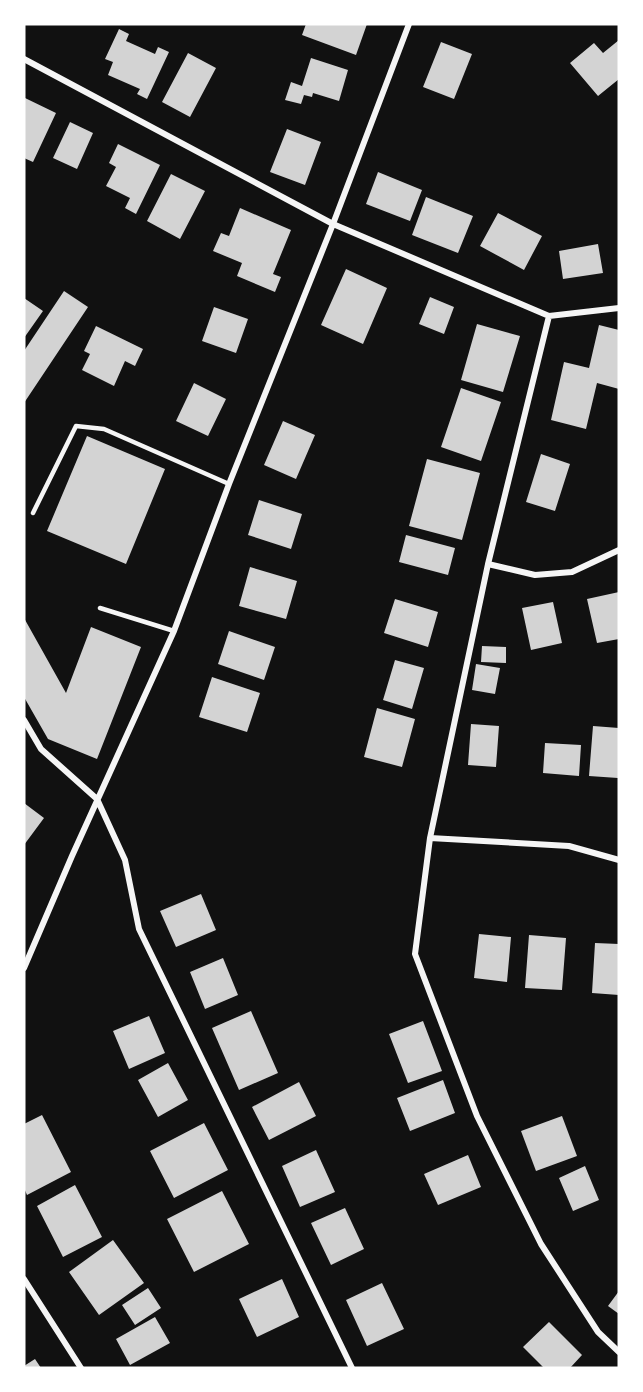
<svg xmlns="http://www.w3.org/2000/svg" width="643" height="1392" font-family="'Fira Sans',sans-serif">
	<style>
		.building { fill: #d3d3d3 }
		.lines { fill: none; stroke-linecap: round; stroke-linejoin: round }
		.service { stroke: #f5f5f5; stroke-width: 4.5 }
		.minor { stroke: #f5f5f5; stroke-width: 6 }
	</style>
	<rect width="100%" height="100%" fill="#111"/>
	<path class="building" d="M306,24H367L356,55L302,35Z
		M119,29L129,34L126,41L155,54L158,47L169,52L147,99L137,94L140,89L108,75L113,62L105,59Z
		M619,40V79L598,96L570,63L594,43L603,53Z
		M441,42L472,54L454,99L423,87Z
		M188,53L216,68L190,117L162,102Z
		M311,58L348,70L339,101L313,93L312,97L304,95L301,104L285,100L291,82L302,86Z
		M25,98L56,113L33,162L24,158Z
		M70,122L93,133L77,169L53,158Z
		M287,129L321,142L305,185L270,172Z
		M118,144L160,165L136,214L125,208L130,198L106,186L116,167L109,163Z
		M378,172L422,190L410,221L366,204Z
		M171,174L205,191L180,239L147,221Z
		M426,197L473,216L458,253L412,235Z
		M240,208L291,230L273,274L281,277L275,292L237,276L242,263L213,251L221,233L229,236Z
		M498,213L542,236L524,270L480,246Z
		M598,244L603,273L563,279L559,251Z
		M346,269L387,288L363,344L321,325Z
		M64,291L88,307L24,403V351Z
		M430,297L454,307L444,334L419,324Z
		M24,298L43,311L24,338Z
		M214,307L248,319L236,353L202,341Z
		M477,324L520,336L503,392L461,380Z
		M599,325L619,330V389L597,383L586,429L551,420L564,362L589,368Z
		M96,326L143,349L135,366L125,361L114,386L82,370L90,354L84,351Z
		M194,383L226,399L208,436L176,421Z
		M461,388L501,402L481,461L441,447Z
		M283,421L315,435L296,479L264,465Z
		M87,436L165,469L126,564L47,531Z
		M541,454L570,464L555,511L526,502Z
		M427,459L480,473L462,540L409,526Z
		M259,500L302,514L291,549L248,535Z
		M406,535L455,548L448,575L399,562Z
		M250,567L297,581L286,619L239,606Z
		M619,592V639L597,643L587,599Z
		M395,599L438,612L428,647L384,633Z
		M553,602L562,643L531,650L522,608Z
		M24,618L66,693L91,627L141,647L97,759L48,739L24,697Z
		M229,631L275,647L264,680L218,664Z
		M482,646L506,647V663L481,662Z
		M395,660L424,668L412,709L383,700Z
		M476,664L500,668L495,694L472,690Z
		M212,677L260,693L247,732L199,717Z
		M377,708L415,719L402,767L364,757Z
		M471,724L499,726L496,767L468,765Z
		M593,726L619,728L618,778L589,776Z
		M545,743L581,745L579,776L543,773Z
		M24,803L44,818L24,845Z
		M201,894L216,930L176,947L160,911Z
		M479,934L511,937L507,982L474,978Z
		M529,935L566,938L562,990L525,988Z
		M595,943L619,944V995L592,993Z
		M223,958L238,995L205,1009L190,972Z
		M251,1011L278,1073L239,1090L212,1028Z
		M149,1016L165,1053L129,1069L113,1031Z
		M423,1021L442,1071L408,1083L389,1034Z
		M168,1063L188,1100L158,1117L138,1080Z
		M443,1080L455,1113L410,1131L397,1098Z
		M299,1082L316,1116L269,1140L252,1107Z
		M42,1115L71,1172L27,1195L24,1188V1124Z
		M562,1116L577,1156L536,1171L521,1131Z
		M204,1123L228,1170L174,1198L150,1151Z
		M316,1150L335,1192L300,1207L282,1166Z
		M468,1155L481,1187L438,1205L424,1174Z
		M585,1166L599,1200L573,1211L559,1178Z
		M75,1185L102,1237L63,1257L37,1206Z
		M222,1191L249,1244L194,1272L167,1219Z
		M345,1208L364,1249L331,1265L311,1223Z
		M113,1240L144,1283L99,1315L69,1272Z
		M282,1279L299,1317L257,1337L239,1299Z
		M382,1283L404,1329L367,1346L346,1300Z
		M148,1288L161,1308L135,1325L122,1305Z
		M619,1291V1314L608,1306Z
		M155,1317L170,1343L130,1365L116,1339Z
		M549,1322L582,1355L570,1368H544L523,1347Z
		M35,1359L41,1368H24V1366Z"/>
	<g class="lines">
		<path class="service" d="M33,513L76,426L104,429L229,484
			M100,608L174,631"/>
		<path class="minor" d="M24,59L333,224L549,316L619,308
			M549,316L488,564L430,838L415,954L477,1116L541,1244L598,1332L619,1352
			M488,564L535,575L572,572L619,550
			M24,720L41,749L97,799L125,860L139,929L352,1368
			M430,838L569,846L619,860
			M24,968L72,856L174,631L229,484L333,224L409,24
			M24,1279L81,1368"/>
	</g>
	<rect width="643" height="1392" fill="none" stroke="#ffffff" stroke-width="51"/>
</svg>
